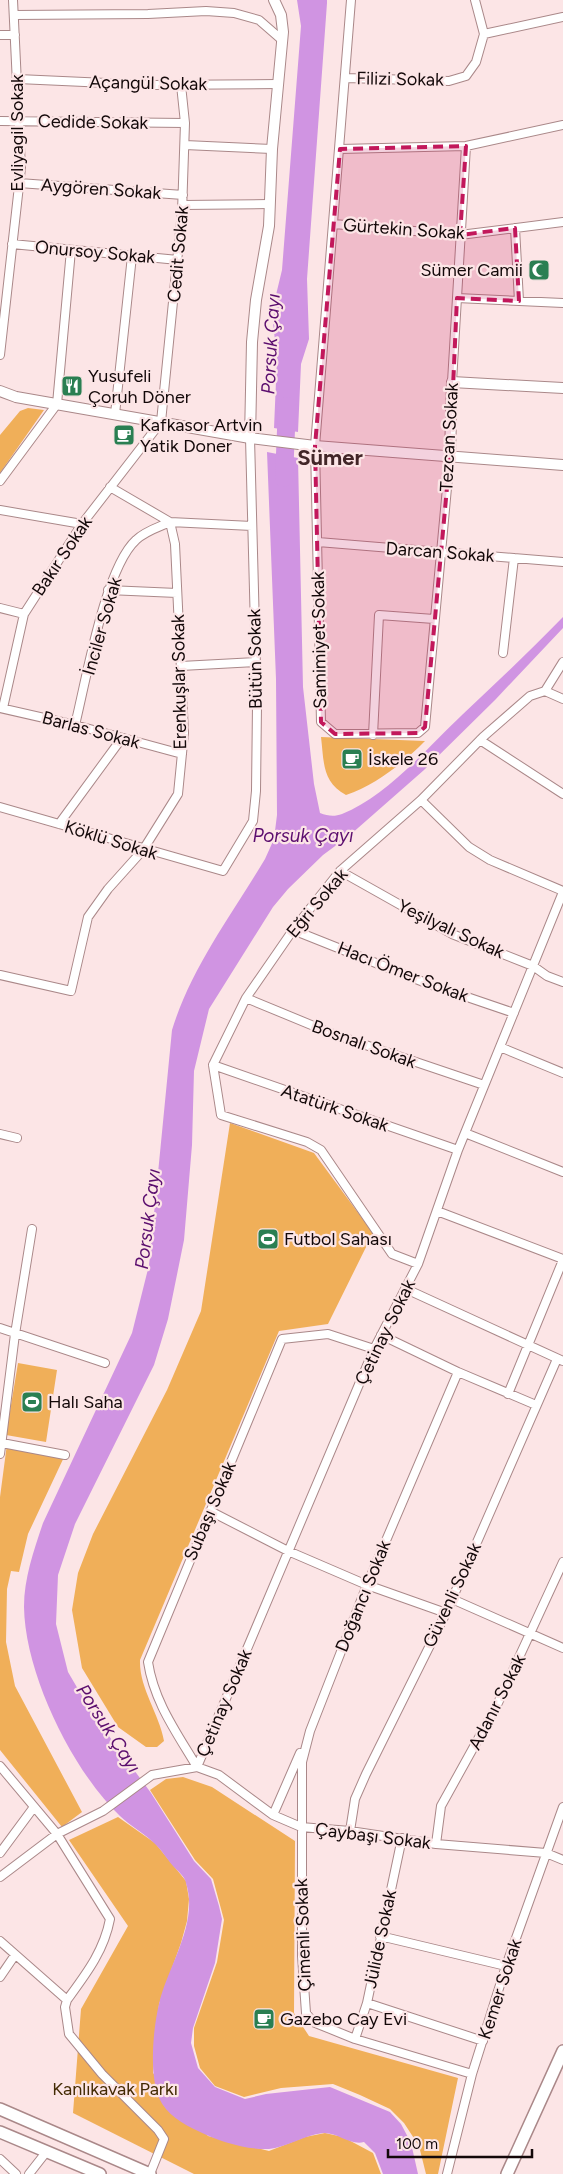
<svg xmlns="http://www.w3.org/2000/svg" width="563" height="2174" font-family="Figtree,sans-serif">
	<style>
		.green { fill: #f0af59 }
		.water { fill: #d094e2 }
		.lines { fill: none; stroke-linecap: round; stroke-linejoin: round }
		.river { stroke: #d094e2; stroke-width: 18 }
		.minor-casing { stroke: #aa8889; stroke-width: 10 }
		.tertiary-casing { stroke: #aa8889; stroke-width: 12 }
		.secondary-casing { stroke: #aa8889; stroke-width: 14 }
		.minor { stroke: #fff; stroke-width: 8 }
		.tertiary { stroke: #fff; stroke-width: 10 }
		.secondary { stroke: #fff; stroke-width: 11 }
		.marked { fill: #c2185b; fill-opacity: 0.2; stroke: #c2185b; stroke-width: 4; stroke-dasharray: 10 6; stroke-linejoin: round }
		.labels { text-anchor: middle; stroke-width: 4.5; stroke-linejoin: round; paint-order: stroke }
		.street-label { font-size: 18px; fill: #130809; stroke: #fce5e6 }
		.poi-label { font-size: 18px; fill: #130809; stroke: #fce5e6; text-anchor: start }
		.park-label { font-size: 18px; fill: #432a03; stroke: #fce5e6 }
		.water-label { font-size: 19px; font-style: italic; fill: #5b0d6e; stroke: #fce5e6 }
		.district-label { font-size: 22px; font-weight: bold; fill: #422628; stroke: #fce5e6 }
	</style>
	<rect width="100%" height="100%" fill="#fce5e6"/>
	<path class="green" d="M28,408L44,410L0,473V435L20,411Z
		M321,737L425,741C403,763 376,785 346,795C322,782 324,762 321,737Z
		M230,1123L314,1153L373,1233L328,1324L279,1331L140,1660C139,1688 159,1713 164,1741L157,1747H146L118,1727L82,1668L72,1610L78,1573L93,1534L167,1390L201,1311Z
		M18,1363L57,1370L46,1442L6,1435Z
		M7,1444L65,1455L28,1534L19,1572L11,1571L7,1589L6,1642L15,1686L82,1812L62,1827L0,1750V1497Z
		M183,1777L212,1787L295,1841L294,2013L309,2036L458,2078L438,2174H426L419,2146L404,2123L390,2109L360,2095L333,2084L281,2088L244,2097L215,2086L200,2068L194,2046V2028L217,1962L224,1920L213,1879L195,1860L150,1790L166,1779Z
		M118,1817L155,1843L186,1881L189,1899L187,1921L181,1943L159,2004L153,2073L208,2136L269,2151L305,2137L325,2133L343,2137L373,2153L381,2174H194L73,2113L81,2009L128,1926L69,1840Z"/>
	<path class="water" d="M297,0H327V3L307,279L309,339L301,364L298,432L274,428L277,358L273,323L275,299L282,270L301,26Z
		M267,452L298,458L303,687L314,784L320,813C328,816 334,817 342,814C387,796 427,748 462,715C496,683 530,651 563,617V628L495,700L424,770L350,835L323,855L288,889L273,907L209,1009L194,1071L192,1145L184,1240L168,1319L154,1365L75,1524L58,1575L56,1624L68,1672L92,1713L151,1793L194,1861L211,1879L219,1906L222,1919L215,1963L193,2028L191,2043L198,2068L215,2087L245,2099L266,2094L330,2087L390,2112L401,2124L411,2143L418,2174H383L375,2153L364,2142C351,2146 337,2132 323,2133C304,2135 285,2148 269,2149C246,2150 218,2141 198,2131C183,2124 166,2114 159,2098C149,2074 153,2029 159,2004C168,1965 199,1924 186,1883C185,1877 178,1871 173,1866C167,1859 161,1849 154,1843C144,1833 130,1826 120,1816C72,1770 25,1674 24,1607C24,1578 34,1550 43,1523L132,1333L149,1265L172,1030C191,968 232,914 265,859L274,839L277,815L276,679Z"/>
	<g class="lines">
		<path class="river" d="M284,478L287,406"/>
		<g class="minor-casing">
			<path id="minor" d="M351,0L315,446L321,722L335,734L418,733L425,727L450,455
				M14,15L148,14L206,11L234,13L259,20L282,40
				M484,34L563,17
				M0,35H15
				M345,78L449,81L466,76L476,62L484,34L475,0
				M18,79L151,85L278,84
				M0,121L185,123
				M185,145L272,149
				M340,149L466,146L563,125
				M19,183L183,195
				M183,205L269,204
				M334,224L460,235L563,222
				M515,228L519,301
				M12,244L178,260
				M457,298L563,303
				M0,355L21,168L13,0
				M452,382L466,146
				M115,414L132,256
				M0,481L57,404L71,250
				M110,487L170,522L252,526
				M0,510L82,524
				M318,542L563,562
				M108,590L177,593
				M0,608L24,614
				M503,653L514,558
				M181,666L256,662
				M545,691L563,662
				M545,691L563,699
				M0,708L75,725L182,754
				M3,708L24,614L82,524L161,422L182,212L185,123L181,85
				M75,725C86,681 105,568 136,540C145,531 159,527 170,522
				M373,735L379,615L434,619
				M480,740L563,794
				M421,800L469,847L490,860L563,891
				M0,807L223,871L253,821L256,791L257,705L250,438
				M59,824L122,738
				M340,871L452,934L533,966L547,976L563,982
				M293,930L426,983L514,1013
				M0,975L71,991L88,917L108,889L143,850L178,794L184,733L175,544L170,522
				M246,998L333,1034L484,1085
				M500,1047L563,1073
				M213,1065L246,998L293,930L340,871L421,800L483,737L530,696L545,691
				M213,1065L221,1115L307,1142L321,1150L392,1254L418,1264
				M213,1065L458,1150
				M465,1133L563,1172
				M0,1134L17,1138
				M437,1211L563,1259
				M406,1289L563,1361
				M0,1328L105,1363
				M381,1335L458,1372L536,1405
				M458,1372L367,1585L310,1731L302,1762V1956L306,2013L313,2022L355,2039L472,2074
				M508,1394L563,1260
				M2,1443L65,1455
				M0,1454L15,1334L32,1229
				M210,1511L288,1551L367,1585L446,1613
				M452,1599L563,1648
				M0,1766L57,1834L110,1919C104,1951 86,1974 67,2000
				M197,1767L374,1349L418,1264L458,1150L563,892
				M197,1767C177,1733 154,1702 148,1662L282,1339L328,1334L374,1349
				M273,1815L300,1753
				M350,1831L355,1799L366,1774L446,1613L557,1359
				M436,1844L441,1806L497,1705L563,1562
				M0,1853L34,1807
				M0,1877L57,1834L103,1811L152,1775L197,1767L219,1775L273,1815L301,1827L350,1831L436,1844L546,1853L563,1860
				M380,1936L506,1966
				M0,1941L67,2000L65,2007L69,2034L102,2074L158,2130L164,2139L150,2174
				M0,1977L15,1955
				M367,2003L483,2041
				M355,2039L367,2003L402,1838
				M0,2159L16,2174
				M29,2174L47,2151
				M447,2174L472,2074L506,1966L563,1807"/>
		</g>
		<g class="tertiary-casing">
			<path id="tertiary" d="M0,391L16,397L250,438L315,446L563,465
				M250,438L252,342L256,300L269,226L272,149L283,32L281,15L274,0
				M450,455L452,382L563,388"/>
		</g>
		<g class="secondary-casing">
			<path id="secondary" d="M0,2109L150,2174
				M0,2132L100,2174
				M507,2174L563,2051"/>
		</g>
		<use href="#minor" class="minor"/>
		<use href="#tertiary" class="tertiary"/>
		<use href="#secondary" class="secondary"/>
	</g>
	<path class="marked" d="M466,146L460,235L515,228L519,301L457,298L450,455L425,727L418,733L335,734L321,722L315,446L340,149Z"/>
	<defs>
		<g id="mosque-square" transform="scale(1.125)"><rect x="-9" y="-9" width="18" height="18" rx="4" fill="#2a7f52" stroke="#fce5e6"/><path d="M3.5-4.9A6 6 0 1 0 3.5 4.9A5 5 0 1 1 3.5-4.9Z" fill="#fff"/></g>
		<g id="restaurant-square" transform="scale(1.125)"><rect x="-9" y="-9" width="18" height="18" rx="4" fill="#2a7f52" stroke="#fce5e6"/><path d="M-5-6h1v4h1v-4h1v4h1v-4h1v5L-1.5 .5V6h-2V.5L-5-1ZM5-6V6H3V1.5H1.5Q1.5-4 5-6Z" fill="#fff"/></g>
		<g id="cafe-square" transform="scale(1.125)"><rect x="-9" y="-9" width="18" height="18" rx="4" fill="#2a7f52" stroke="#fce5e6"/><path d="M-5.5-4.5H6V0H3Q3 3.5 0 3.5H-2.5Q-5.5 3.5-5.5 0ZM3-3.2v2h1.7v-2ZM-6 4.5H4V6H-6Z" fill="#fff"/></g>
		<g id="stadium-square" transform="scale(1.125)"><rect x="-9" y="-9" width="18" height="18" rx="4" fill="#2a7f52" stroke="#fce5e6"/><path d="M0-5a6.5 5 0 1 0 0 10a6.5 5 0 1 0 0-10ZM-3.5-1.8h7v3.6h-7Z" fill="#fff"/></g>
	</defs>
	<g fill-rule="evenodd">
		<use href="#mosque-square" x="539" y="270"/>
		<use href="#restaurant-square" x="72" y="386"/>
		<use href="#cafe-square" x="124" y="435"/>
		<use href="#cafe-square" x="352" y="759"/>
		<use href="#stadium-square" x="268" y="1239"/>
		<use href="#stadium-square" x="32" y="1402"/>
		<use href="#cafe-square" x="264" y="2019"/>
	</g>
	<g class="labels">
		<g class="street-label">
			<text transform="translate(400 79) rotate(1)" y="6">Filizi Sokak</text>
			<text transform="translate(148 83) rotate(1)" y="6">Açangül Sokak</text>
			<text transform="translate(93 122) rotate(1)" y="6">Cedide Sokak</text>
			<text transform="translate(17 133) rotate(-90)" y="6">Evliyagil Sokak</text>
			<text transform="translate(101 189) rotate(4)" y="6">Aygören Sokak</text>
			<text transform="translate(404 229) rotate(4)" y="6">Gürtekin Sokak</text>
			<text transform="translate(95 252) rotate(5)" y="6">Onursoy Sokak</text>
			<text transform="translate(178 254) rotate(-85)" y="6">Cedit Sokak</text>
			<text transform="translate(449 437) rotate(-87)" y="6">Tezcan Sokak</text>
			<text transform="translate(440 552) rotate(4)" y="6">Darcan Sokak</text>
			<text transform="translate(62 556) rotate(-56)" y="6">Bakır Sokak</text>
			<text transform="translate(102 626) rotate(-74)" y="6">İnciler Sokak</text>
			<text transform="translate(319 640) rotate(-91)" y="6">Samimiyet Sokak</text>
			<text transform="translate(255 659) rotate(-91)" y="6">Bütün Sokak</text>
			<text transform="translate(179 682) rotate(-91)" y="6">Erenkuşlar Sokak</text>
			<text transform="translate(91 730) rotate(15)" y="6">Barlas Sokak</text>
			<text transform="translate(111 840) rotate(17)" y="6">Köklü Sokak</text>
			<text transform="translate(317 903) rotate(-50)" y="6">Eğri Sokak</text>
			<text transform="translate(451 929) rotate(25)" y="6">Yeşilyalı Sokak</text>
			<text transform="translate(403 972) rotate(21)" y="6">Hacı Ömer Sokak</text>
			<text transform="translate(364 1044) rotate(20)" y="6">Bosnalı Sokak</text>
			<text transform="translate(335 1108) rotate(19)" y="6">Atatürk Sokak</text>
			<text transform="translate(385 1332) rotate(-64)" y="6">Çetinay Sokak</text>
			<text transform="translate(210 1511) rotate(-67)" y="6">Subaşı Sokak</text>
			<text transform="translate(452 1595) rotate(-65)" y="6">Güvenli Sokak</text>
			<text transform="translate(363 1596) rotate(-68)" y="6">Doğancı Sokak</text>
			<text transform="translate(497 1702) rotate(-63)" y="6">Adanır Sokak</text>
			<text transform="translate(224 1703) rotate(-67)" y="6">Çetinay Sokak</text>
			<text transform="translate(373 1836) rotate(7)" y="6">Çaybaşı Sokak</text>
			<text transform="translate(303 1935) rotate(-92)" y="6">Çimenli Sokak</text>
			<text transform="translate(380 1939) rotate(-78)" y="6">Jülide Sokak</text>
			<text transform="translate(500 1989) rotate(-72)" y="6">Kemer Sokak</text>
		</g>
		<g class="poi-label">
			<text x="523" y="276" text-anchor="end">Sümer Camii</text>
			<text x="88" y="382">Yusufeli<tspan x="88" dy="21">Çoruh Döner</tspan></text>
			<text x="140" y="431">Kafkasor Artvin<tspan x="140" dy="21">Yatik Doner</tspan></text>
			<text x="368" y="765">İskele 26</text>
			<text x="284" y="1245">Futbol Sahası</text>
			<text x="48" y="1408">Halı Saha</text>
			<text x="280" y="2025">Gazebo Cay Evi</text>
		</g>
		<g class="park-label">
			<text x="115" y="2095">Kanlıkavak Parkı</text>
		</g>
		<g class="water-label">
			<text transform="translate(270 344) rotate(-87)" y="7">Porsuk Çayı</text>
			<text x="303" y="842">Porsuk Çayı</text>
			<text transform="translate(147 1219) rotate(-83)" y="7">Porsuk Çayı</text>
			<text transform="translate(109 1728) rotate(57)" y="7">Porsuk Çayı</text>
		</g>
		<g class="district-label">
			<text x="330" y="465">Sümer</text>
		</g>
	</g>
	<path d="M388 2149v8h144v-8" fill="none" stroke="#130809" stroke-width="2.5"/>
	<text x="396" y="2149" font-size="15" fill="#130809" stroke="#fce5e6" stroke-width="4" paint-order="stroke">100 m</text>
</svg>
